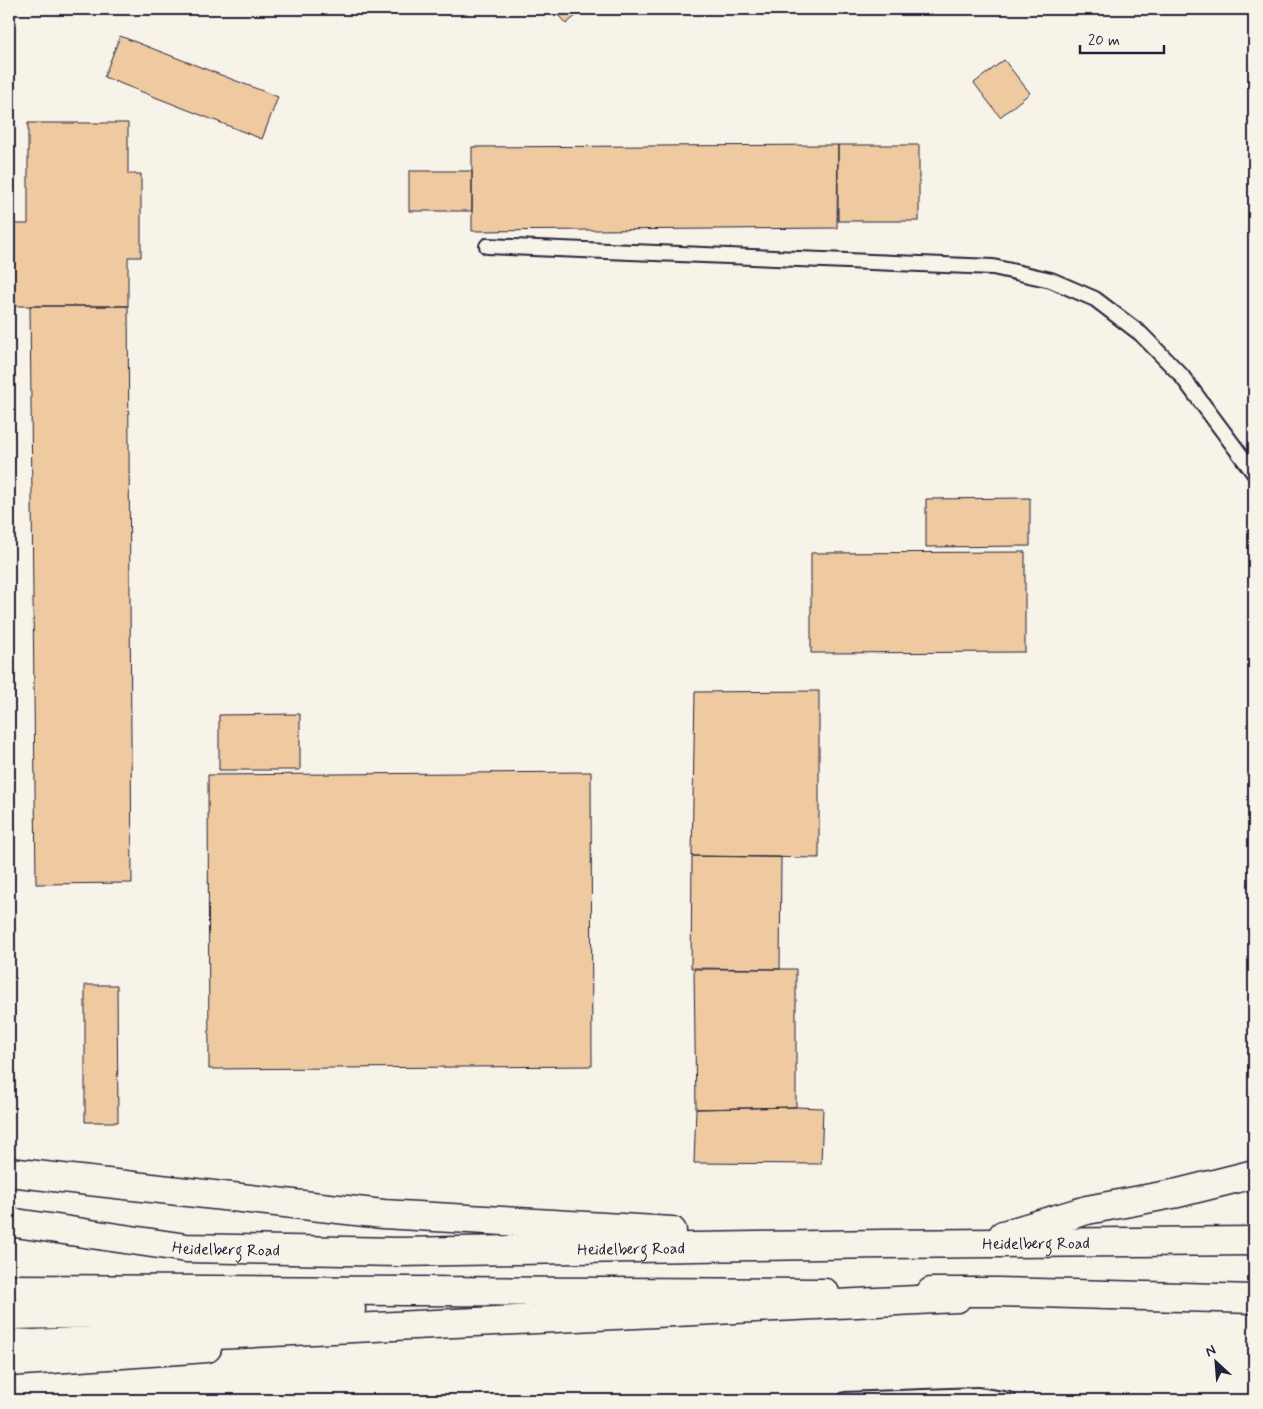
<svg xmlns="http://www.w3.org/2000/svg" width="1263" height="1409" font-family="Mynerve,sans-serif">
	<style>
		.building { fill: #efcaa0; stroke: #22223b }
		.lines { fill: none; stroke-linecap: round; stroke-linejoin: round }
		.service-casing { stroke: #22223b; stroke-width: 18 }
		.primary-casing { stroke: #22223b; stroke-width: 31 }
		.motorway-casing { stroke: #22223b; stroke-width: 31 }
		.service { stroke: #f7f3e8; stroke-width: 14 }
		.primary { stroke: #f7f3e8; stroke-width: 28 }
		.motorway { stroke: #f7f3e8; stroke-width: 28 }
		.labels { text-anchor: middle; stroke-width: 4; stroke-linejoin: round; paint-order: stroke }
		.street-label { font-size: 16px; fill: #22223b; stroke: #f7f3e8 }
	</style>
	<rect width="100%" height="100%" fill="#f7f3e8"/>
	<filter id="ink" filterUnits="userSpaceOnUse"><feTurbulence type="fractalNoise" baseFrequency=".02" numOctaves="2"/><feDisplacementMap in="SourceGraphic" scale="10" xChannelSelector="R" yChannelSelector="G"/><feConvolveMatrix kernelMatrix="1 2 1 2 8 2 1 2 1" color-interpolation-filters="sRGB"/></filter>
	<g filter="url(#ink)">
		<path class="building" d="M553,9H584L566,24Z
			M120,36L278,97L262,139L104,77Z
			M1004,60L1030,93L1000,117L974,83Z
			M28,123H128V174H141V257H128V306H9V224H28Z
			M838,145L837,228L472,231V147Z
			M838,145H919V221H838Z
			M409,171H472V211H409Z
			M30,306H128L132,883L36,884Z
			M1030,498V546L926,547V499Z
			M1025,552V652L811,653V553Z
			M819,691V858L692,856L695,692Z
			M300,714V770H219V715Z
			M591,772L592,1066L209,1069L208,775Z
			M692,856L781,857L780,969L691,968Z
			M694,969H796V1107L696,1109Z
			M85,985H117L118,1122H85Z
			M796,1107L823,1108L821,1164L694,1163L696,1109Z"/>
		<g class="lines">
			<g class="service-casing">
				<path id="service" d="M487,246L993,267L1051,280L1095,299L1141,334L1181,375L1254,473
					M845,1400L977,1395L1009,1400"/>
			</g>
			<g class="primary-casing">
				<g id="primary">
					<path d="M9,1172L383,1214L672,1231"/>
					<path id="s1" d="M9,1222L186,1248L399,1252L883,1244L1254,1241"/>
					<path d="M1003,1235L1087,1210L1178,1193L1254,1174"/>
					<path d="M9,1289L825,1293"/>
					<path d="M931,1292H998L1254,1299"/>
					<path d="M9,1315L351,1309"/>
					<path d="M9,1362L207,1348"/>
				</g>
			</g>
			<g class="motorway-casing">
				<path id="motorway" d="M9,1343L34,1344L957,1298"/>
			</g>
			<use href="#service" class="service"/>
			<use href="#primary" class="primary"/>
			<use href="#motorway" class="motorway"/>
		</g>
	</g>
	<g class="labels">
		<g class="street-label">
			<text dy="6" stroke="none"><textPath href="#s1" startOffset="1029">Heidelberg Road</textPath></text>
			<text dy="6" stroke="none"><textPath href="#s1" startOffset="219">Heidelberg Road</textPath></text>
			<text dy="6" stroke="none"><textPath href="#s1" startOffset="624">Heidelberg Road</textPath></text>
		</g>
	</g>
	<rect width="1263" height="1409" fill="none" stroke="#f7f3e8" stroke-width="30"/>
	<rect x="15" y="15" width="1233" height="1379" fill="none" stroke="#22223b" stroke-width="2" filter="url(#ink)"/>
	<g transform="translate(1216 1362) rotate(334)" stroke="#f7f3e8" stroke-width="4" paint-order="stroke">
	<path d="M0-4L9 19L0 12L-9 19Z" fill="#22223b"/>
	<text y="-8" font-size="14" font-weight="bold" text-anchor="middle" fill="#22223b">N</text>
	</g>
	<path d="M1080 45v8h84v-8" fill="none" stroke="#22223b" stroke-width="2.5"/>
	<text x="1088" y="45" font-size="15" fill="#22223b" stroke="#f7f3e8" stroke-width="4" paint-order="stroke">20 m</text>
</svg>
